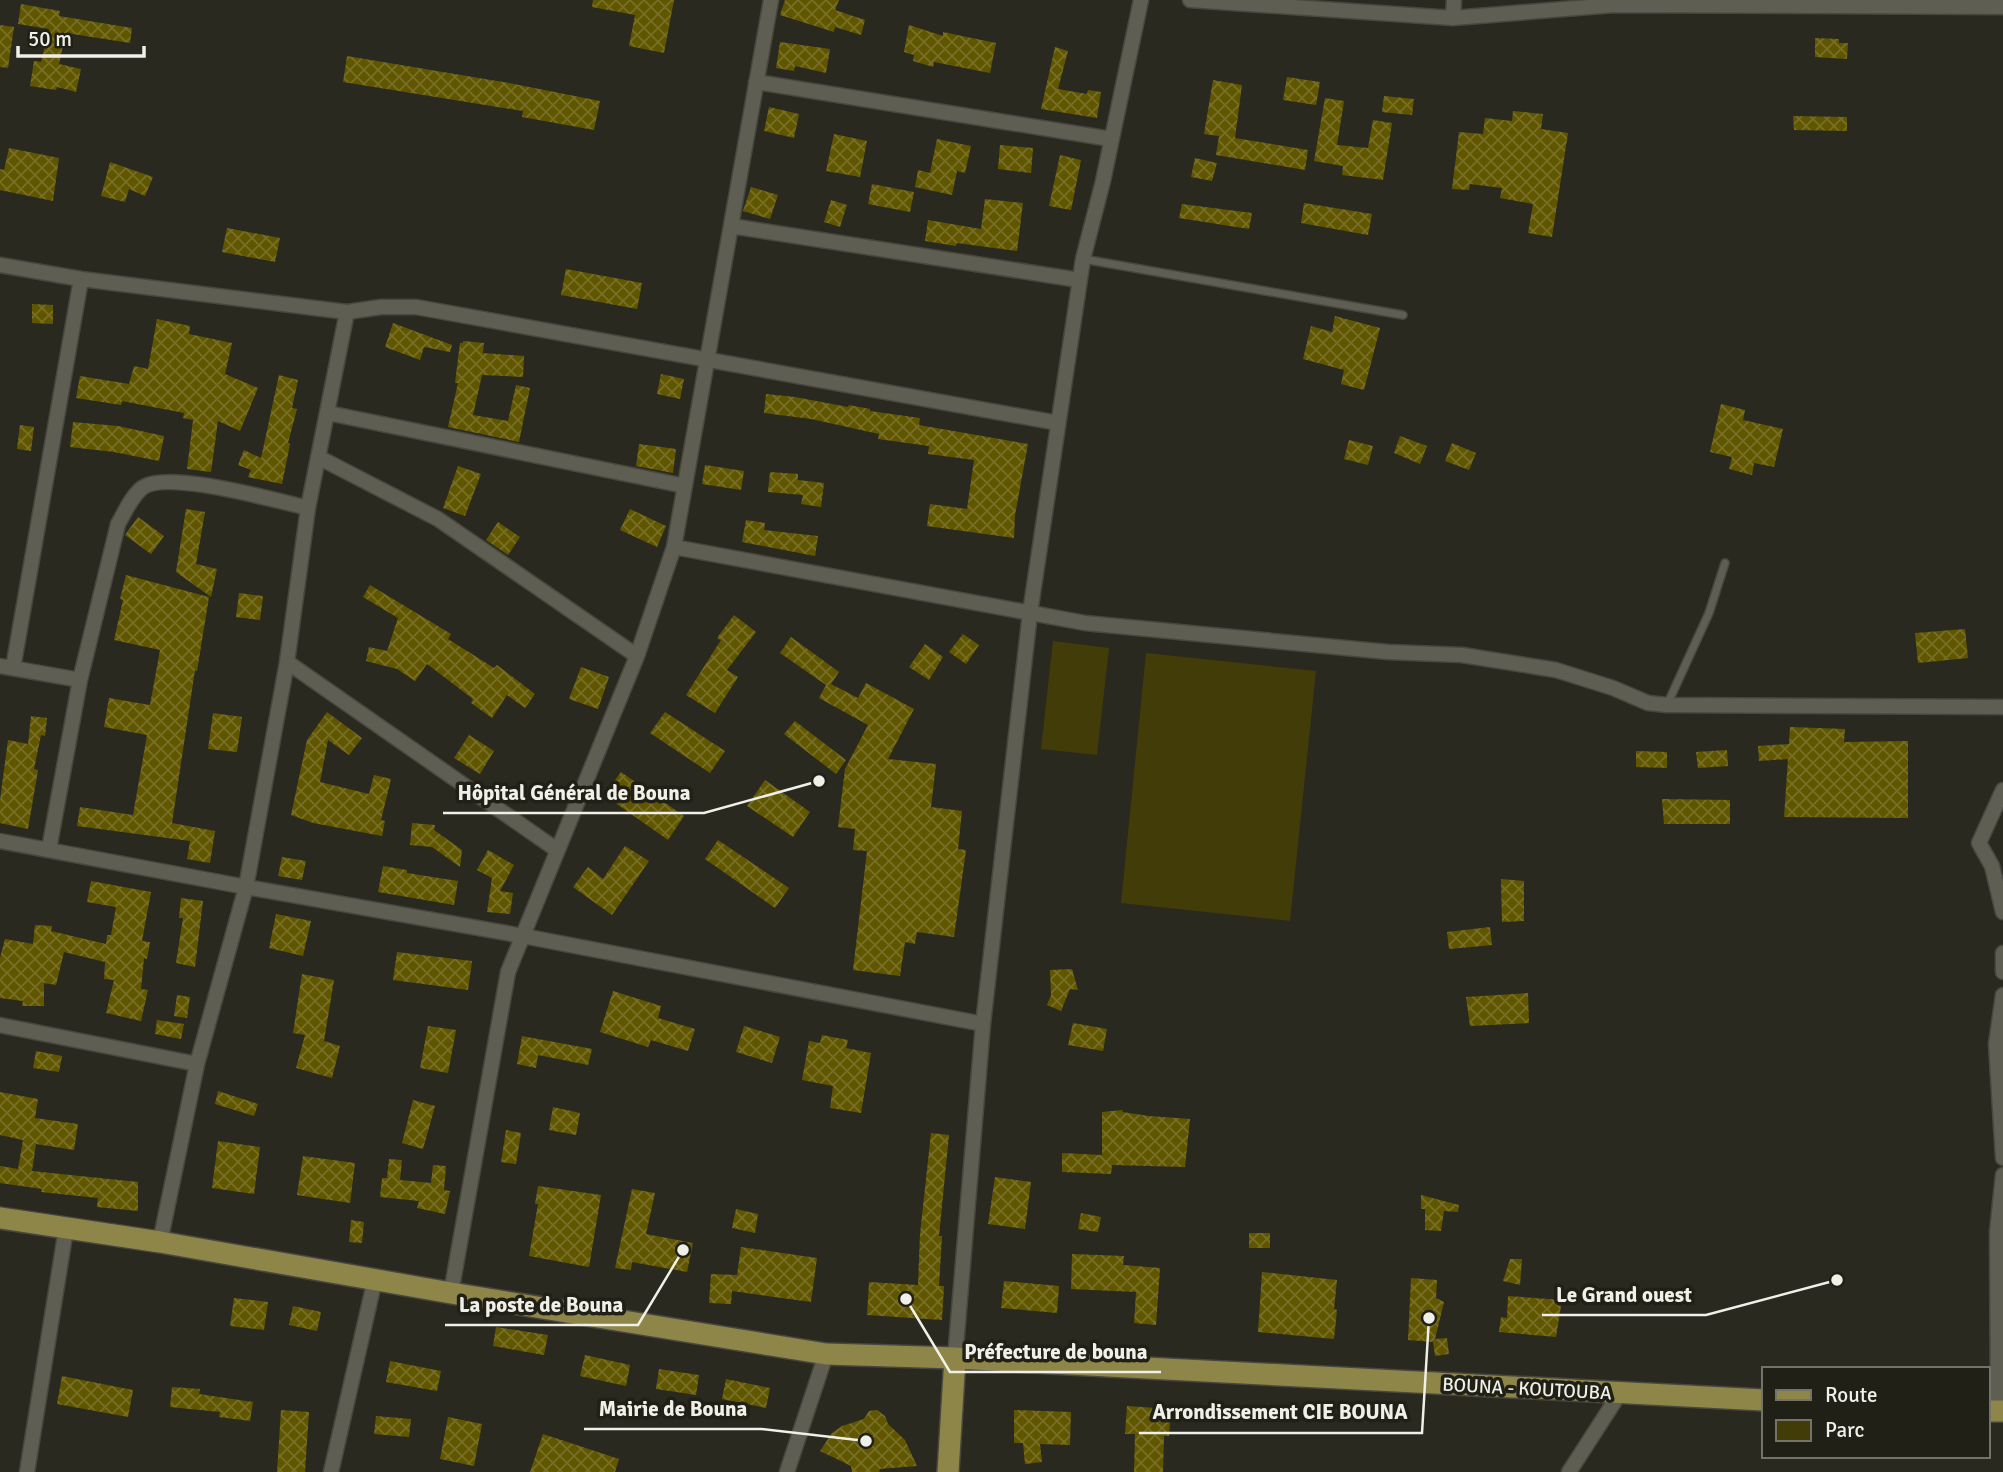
<svg xmlns="http://www.w3.org/2000/svg" width="2003" height="1472" font-family="Signika,sans-serif">
	<style>
		.green { fill: #423c09 }
		.building { fill: url(#building-cross-hatch) }
		.lines { fill: none; stroke-linecap: round; stroke-linejoin: round }
		.service-casing { stroke: #48473f; stroke-width: 10 }
		.minor-casing { stroke: #48473f; stroke-width: 17 }
		.primary-casing { stroke: #48473f; stroke-width: 24 }
		.service { stroke: #5f5e53; stroke-width: 7 }
		.minor { stroke: #5f5e53; stroke-width: 14 }
		.primary { stroke: #8e8649; stroke-width: 21 }
		.labels { text-anchor: middle; stroke-width: 7; stroke-linejoin: round; paint-order: stroke }
		.street-label { font-size: 19px; fill: #f0f0e9; stroke: #212016 }
		.leader { fill: none; stroke: #f0f0e9; stroke-width: 2.5 }
		.callout-dot { fill: #f0f0e9; stroke: #212016; stroke-width: 2.5 }
		.callout-label { font-size: 21px; text-anchor: middle; font-weight: bold; fill: #f0f0e9; stroke: #212016; stroke-width: 7; stroke-linejoin: round; paint-order: stroke }
	</style>
	<defs>
		<pattern id="building-cross-hatch" width="8" height="8" patternUnits="userSpaceOnUse" patternTransform="scale(1.75)"><rect width="8" height="8" fill="#605600"/><path d="M0 0l8 8M0 8l8-8" fill="none" stroke="#776f25"/></pattern>
	</defs>
	<rect width="100%" height="100%" fill="#2a2920"/>
	<path class="green" d="M1053,641L1109,648L1097,755L1041,749Z
		M1146,653L1316,671L1290,921L1121,903Z"/>
	<path class="building" d="M593,0H674L664,53L629,46L635,15L592,7Z
		M785,0H839L835,10L865,20L861,35L835,27L834,32L780,15Z
		M21,4L60,11L59,16L132,28L130,43L66,33L59,64L81,69L76,92L57,87L56,90L30,86L34,61L41,62L49,29L18,24Z
		M0,25L14,27L8,68L0,67Z
		M909,25L943,36V32L996,43L990,73L934,62L933,67L913,61L914,55L904,52Z
		M1815,38L1839,39V43H1848L1847,59L1815,57Z
		M780,42L830,49L826,73L795,66L794,71L776,68Z
		M1055,47L1068,51L1058,89L1087,94L1088,90L1101,92L1097,118L1041,109Z
		M347,56L509,83L600,101L594,130L522,117L523,111L343,82Z
		M1287,77L1320,82L1316,105L1283,100Z
		M1213,80L1242,85L1235,138L1308,150L1305,170L1216,155L1219,136L1204,134Z
		M1384,96L1414,99L1412,115L1382,112Z
		M1325,98L1344,101L1337,145L1368,148L1373,120L1392,123L1383,180L1342,175L1343,166L1314,161Z
		M769,107L799,114L794,138L764,131Z
		M1513,111L1543,114L1541,129L1568,133L1552,237L1528,233L1533,204L1500,198L1502,188L1470,184L1469,190L1452,189L1459,132L1483,134L1485,118L1512,121Z
		M1793,116L1847,117V131L1794,130Z
		M834,134L867,141L860,177L826,171Z
		M937,139L971,146L965,173L957,171L952,195L915,187L918,170L930,173Z
		M1000,145L1033,148L1031,173L998,169Z
		M9,148L59,158L53,201L0,190V169L4,170Z
		M1060,155L1081,160L1071,210L1049,206Z
		M1195,158L1217,163L1212,181L1191,177Z
		M110,162L153,177L145,196L129,189L125,202L101,196Z
		M872,184L914,192L910,212L868,204Z
		M751,187L778,195L770,219L743,211Z
		M985,199L1023,203L1017,251L957,243L956,246L925,241L928,220L981,229Z
		M831,200L847,205L840,227L824,222Z
		M1304,203L1372,214L1368,235L1301,223Z
		M1182,204L1252,213L1249,229L1179,218Z
		M227,228L280,238L275,262L222,252Z
		M566,269L642,283L637,309L561,295Z
		M32,304L53,305V324L32,323Z
		M1335,316L1380,328L1364,390L1341,384L1344,370L1303,359L1311,326L1332,332Z
		M157,319L190,326L189,334L232,343L225,374L258,388L240,431L218,421L211,472L187,469L193,420L183,418L184,413L122,401L121,405L76,398L80,376L129,384L134,366L148,369Z
		M393,323L452,345L450,352L424,347L420,360L385,347Z
		M463,341L484,343L483,353L524,356L523,377L482,375L473,415L508,421L516,385L530,388L519,442L448,427L458,383H455L460,343H463Z
		M661,374L684,379L680,399L657,394Z
		M279,375L298,380L292,408L297,409L288,443L290,444L282,484L248,477L251,470L238,465L244,450L261,458Z
		M766,394L795,397L848,407L849,405L870,409V411L920,418L919,425L1028,444L1015,515L1014,538L927,526L930,504L967,509L974,460L928,454L929,446L878,439L879,434L811,419L764,413Z
		M1721,404L1745,410L1743,420L1783,429L1774,467L1754,463L1752,475L1729,469L1732,457L1710,452Z
		M73,422L118,426L164,436L159,461L114,452L70,447Z
		M20,425L34,427L31,451L17,449Z
		M1400,436L1427,446L1420,464L1394,453Z
		M1349,440L1373,446L1368,465L1344,459Z
		M1452,443L1476,453L1469,470L1445,461Z
		M639,444L676,449L673,473L636,466Z
		M705,465L744,471L741,490L702,484Z
		M458,466L481,474L465,516L443,508Z
		M770,472L798,474V480L824,483L821,507L801,504L803,495L768,492Z
		M186,509L205,512L196,564L217,569L211,597L176,572Z
		M630,509L666,526L657,547L620,530Z
		M138,517L164,536L151,554L125,535Z
		M746,520L765,523L764,530L818,536L815,556L742,542Z
		M498,522L520,537L508,555L486,540Z
		M126,575L209,597L197,671L195,670L172,823L215,831L210,863L187,859L190,841L77,826L80,807L133,815L147,735L104,727L109,698L150,705L160,650L114,640L123,600L120,599Z
		M370,585L451,634L448,639L494,668L497,665L535,694L525,708L507,695L492,718L471,703L473,699L427,664L415,681L397,669L366,661L369,647L387,651L398,618L363,597Z
		M239,593L263,596L260,620L236,617Z
		M734,615L756,632L727,670L738,677L715,713L686,695L721,640L717,638Z
		M1965,629L1968,658L1918,663L1915,633Z
		M963,634L979,645L966,664L949,652Z
		M791,637L839,672L831,684L858,698L866,683L914,709L888,759L936,764L931,807L962,811L958,849L966,850L954,937L917,932L915,944L905,942L900,976L853,970L867,851L853,850L855,829L838,827L845,769L868,725L819,698L826,685L780,653Z
		M925,644L943,657L929,680L909,667Z
		M581,667L609,677L598,709L569,699Z
		M327,712L362,738L349,755L328,740L320,782L369,794L374,775L391,779L381,820L385,821L382,836L313,823L291,815L307,740Z
		M665,712L725,751L710,773L650,733Z
		M213,713L242,717L237,752L208,749Z
		M31,716L47,718L45,736L41,735L34,769L38,770L28,829L0,823V800L8,740L28,744Z
		M795,721L846,760L836,774L784,734Z
		M1790,727L1845,729L1844,742L1908,741V818L1784,817L1788,759L1759,761L1758,746L1789,744Z
		M469,735L494,751L480,774L454,758Z
		M1727,750L1728,766L1698,768L1696,752Z
		M1636,751L1667,752V768L1636,767Z
		M621,772L684,816L668,840L604,795Z
		M765,780L810,812L793,837L747,806Z
		M1662,799L1730,800V824H1664Z
		M412,823L435,825L434,830L462,850L460,867L432,847L410,845Z
		M718,840L789,888L775,908L705,859Z
		M625,846L649,861L612,915L573,887L588,867L603,879Z
		M488,850L514,865L500,891L513,893L510,914L487,912L492,878L477,870Z
		M282,857L306,861L302,880L278,876Z
		M383,866L407,870V873L458,881L454,905L378,892Z
		M1501,879L1524,881V921L1502,922Z
		M91,881L151,892L142,941L150,942L147,959L144,958L141,989L148,990L141,1021L106,1013L114,980L104,979L105,962L64,952L56,985L44,983V1006H22L23,1001L0,998V958L5,939L33,944L35,925L52,926L51,931L106,944L107,935H111L116,907L87,902Z
		M181,898L203,901L195,967L176,963L183,918H179Z
		M276,914L311,921L303,956L269,948Z
		M1490,927L1492,945L1449,949L1447,932Z
		M397,952L472,961L468,990L393,980Z
		M1072,969L1078,990L1070,989L1061,1011L1047,1005L1051,995L1050,970Z
		M302,974L334,980L324,1041L340,1046L332,1078L296,1068L305,1035L293,1033Z
		M613,991L661,1006L658,1018L695,1029L688,1051L651,1040L648,1047L600,1032Z
		M1528,993L1529,1023L1470,1026L1466,997Z
		M177,995L190,997L187,1018L174,1016Z
		M157,1020L184,1024L181,1039L155,1034Z
		M1073,1023L1107,1029L1103,1051L1068,1045Z
		M428,1026L456,1030L448,1073L420,1068Z
		M744,1026L780,1037L772,1063L736,1052Z
		M822,1035L848,1040L846,1048L871,1053L861,1113L830,1108L833,1086L802,1080L809,1041L820,1043Z
		M522,1036L592,1049L588,1065L538,1055L536,1068L517,1064Z
		M36,1051L62,1056L59,1072L33,1068Z
		M218,1091L258,1104L254,1116L215,1104Z
		M0,1092L38,1099L35,1118L78,1124L74,1150L36,1144L32,1171L138,1182V1211L97,1207L98,1198L41,1192L42,1189L0,1183V1166L18,1169L23,1140L0,1135Z
		M413,1100L435,1106L423,1149L402,1143Z
		M553,1107L580,1113L576,1135L549,1130Z
		M1123,1110L1122,1112L1149,1116L1190,1119L1185,1167L1112,1165L1111,1174L1062,1172V1153L1102,1155V1112Z
		M506,1130L521,1133L516,1164L501,1162Z
		M931,1133L949,1135L939,1236H942L939,1286H944L942,1320L867,1315L869,1282L918,1285L920,1234Z
		M218,1141L260,1147L254,1194L212,1188Z
		M303,1156L355,1163L350,1203L297,1195Z
		M389,1159L402,1160L400,1180L431,1183L433,1165L446,1166L444,1190L450,1191L445,1214L417,1208L419,1201L380,1197L382,1178H387Z
		M995,1177L1031,1182L1025,1229L988,1224Z
		M538,1186L601,1195L589,1267L529,1256L538,1204H535Z
		M632,1189L655,1193L646,1234L693,1243L687,1272L632,1262L631,1270L615,1268Z
		M1421,1195L1459,1205L1458,1212L1444,1211L1441,1231L1425,1230V1209H1421Z
		M736,1209L758,1214L755,1233L732,1228Z
		M1081,1213L1101,1217L1098,1232L1078,1229Z
		M351,1220L364,1222L362,1243L349,1242Z
		M1249,1233H1270V1248H1249Z
		M741,1247L817,1258L811,1302L732,1291L731,1304L709,1303L711,1274L737,1275Z
		M1072,1254L1124,1256L1123,1265L1160,1268L1156,1325L1134,1323L1136,1292L1071,1289Z
		M1510,1259H1522L1520,1285L1503,1281Z
		M1262,1272L1337,1280L1334,1309L1337,1310L1334,1339L1258,1332Z
		M1411,1278L1437,1280L1436,1298L1444,1302L1435,1339L1447,1338L1449,1354L1435,1356L1433,1342L1408,1340Z
		M1004,1281L1059,1286L1057,1313L1001,1308Z
		M1508,1296L1562,1300L1556,1337L1499,1332L1501,1317L1507,1318Z
		M234,1298L268,1302L264,1330L230,1326Z
		M293,1306L321,1312L317,1331L289,1325Z
		M496,1327L548,1335L544,1355L493,1346Z
		M585,1355L630,1365L626,1386L580,1376Z
		M390,1361L441,1371L437,1391L386,1382Z
		M659,1369L699,1375L696,1395L656,1389Z
		M62,1376L133,1390L128,1417L57,1404Z
		M726,1379L770,1388L766,1408L722,1399Z
		M172,1387L200,1389L199,1394L253,1402L250,1421L219,1417L220,1412L170,1407Z
		M1127,1406L1171,1409L1169,1436H1164L1163,1472H1134L1135,1434H1125Z
		M281,1410L309,1412L305,1472H277Z
		M877,1410L885,1416L888,1424L905,1440L917,1466L880,1469L879,1472H852L851,1466L820,1451L832,1433L842,1426L864,1419L869,1411Z
		M1014,1410L1071,1412L1070,1445L1040,1444L1042,1462L1025,1464L1023,1443H1014Z
		M376,1416L411,1419L409,1437L374,1434Z
		M448,1417L482,1424L474,1466L440,1459Z
		M543,1434L619,1459L615,1472H530Z"/>
	<g class="lines">
		<g class="service-casing">
			<path id="service" d="M1083,259L1403,315
				M1667,705L1709,613L1725,563"/>
		</g>
		<g class="minor-casing">
			<path id="minor" d="M1190,0L1453,18L1614,5L2003,7
				M1453,18L1454,0
				M756,82L1111,139
				M731,226L1079,280
				M0,265L81,279L347,312L381,307H416L1058,423
				M328,413L685,486
				M318,457L438,519L637,656
				M674,547L1085,623L1388,652L1462,655L1556,670L1613,688L1648,703L1667,705L2003,707
				M287,662L557,850
				M0,666L80,680
				M13,668L81,279
				M2003,790L1979,843L1992,866L2003,912
				M0,841L246,887L523,936L983,1024
				M49,849L80,680L118,524C125,512 131,497 142,488C166,469 277,501 308,508
				M2003,953V972
				M2003,995L1996,1044L2003,1158
				M0,1025L197,1064
				M160,1242L197,1064L246,887L287,662L308,508L347,312
				M451,1293L508,972L637,656L674,547L771,0
				M955,1358L983,1024L1030,613L1083,259L1103,181L1141,0
				M1998,1411L1997,1232L2003,1175
				M27,1472L66,1229
				M331,1472L375,1279
				M787,1472L826,1354
				M1569,1472L1620,1393"/>
		</g>
		<g class="primary-casing">
			<path id="primary" d="M0,1218L160,1242L451,1293L826,1354L955,1358L1763,1400
				M1987,1411H2003
				M948,1472L955,1358"/>
		</g>
		<use href="#service" class="service"/>
		<use href="#minor" class="minor"/>
		<use href="#primary" class="primary"/>
	</g>
	<g class="labels">
		<g class="street-label">
			<text transform="translate(1527 1388) rotate(3)" y="7">BOUNA - KOUTOUBA</text>
		</g>
	</g>
	<path class="leader" d="M819 781L704 813H443M1837 1280L1706 1315H1542M683 1250L638 1325H445M906 1299L950 1372H1161M866 1441L761 1429H584M1429 1318L1422 1433H1139"/>
	<g class="callout-dot">
		<circle cx="819" cy="781" r="7"/>
		<circle cx="1837" cy="1280" r="7"/>
		<circle cx="683" cy="1250" r="7"/>
		<circle cx="906" cy="1299" r="7"/>
		<circle cx="866" cy="1441" r="7"/>
		<circle cx="1429" cy="1318" r="7"/>
	</g>
	<g class="callout-label">
		<text x="574" y="800">Hôpital Général de Bouna</text>
		<text x="1624" y="1302">Le Grand ouest</text>
		<text x="541" y="1312">La poste de Bouna</text>
		<text x="1056" y="1359">Préfecture de bouna</text>
		<text x="673" y="1416">Mairie de Bouna</text>
		<text x="1280" y="1419">Arrondissement CIE BOUNA</text>
	</g>
	<rect x="1762" y="1367" width="228" height="91" fill="#212016" stroke="#74736a" stroke-width="2"/>
	<rect x="1776" y="1390" width="35" height="10" fill="#8e8649" stroke="#74736a" stroke-width="2"/>
	<text x="1825" y="1402" font-size="21" fill="#f0f0e9">Route</text>
	<rect x="1776" y="1420" width="35" height="21" fill="#423c09" stroke="#74736a" stroke-width="2"/>
	<text x="1825" y="1437" font-size="21" fill="#f0f0e9">Parc</text>
	<path d="M18 46v10h126v-10" fill="none" stroke="#f0f0e9" stroke-width="3.5"/>
	<text x="28" y="46" font-size="21" fill="#f0f0e9" stroke="#212016" stroke-width="5" paint-order="stroke">50 m</text>
</svg>
